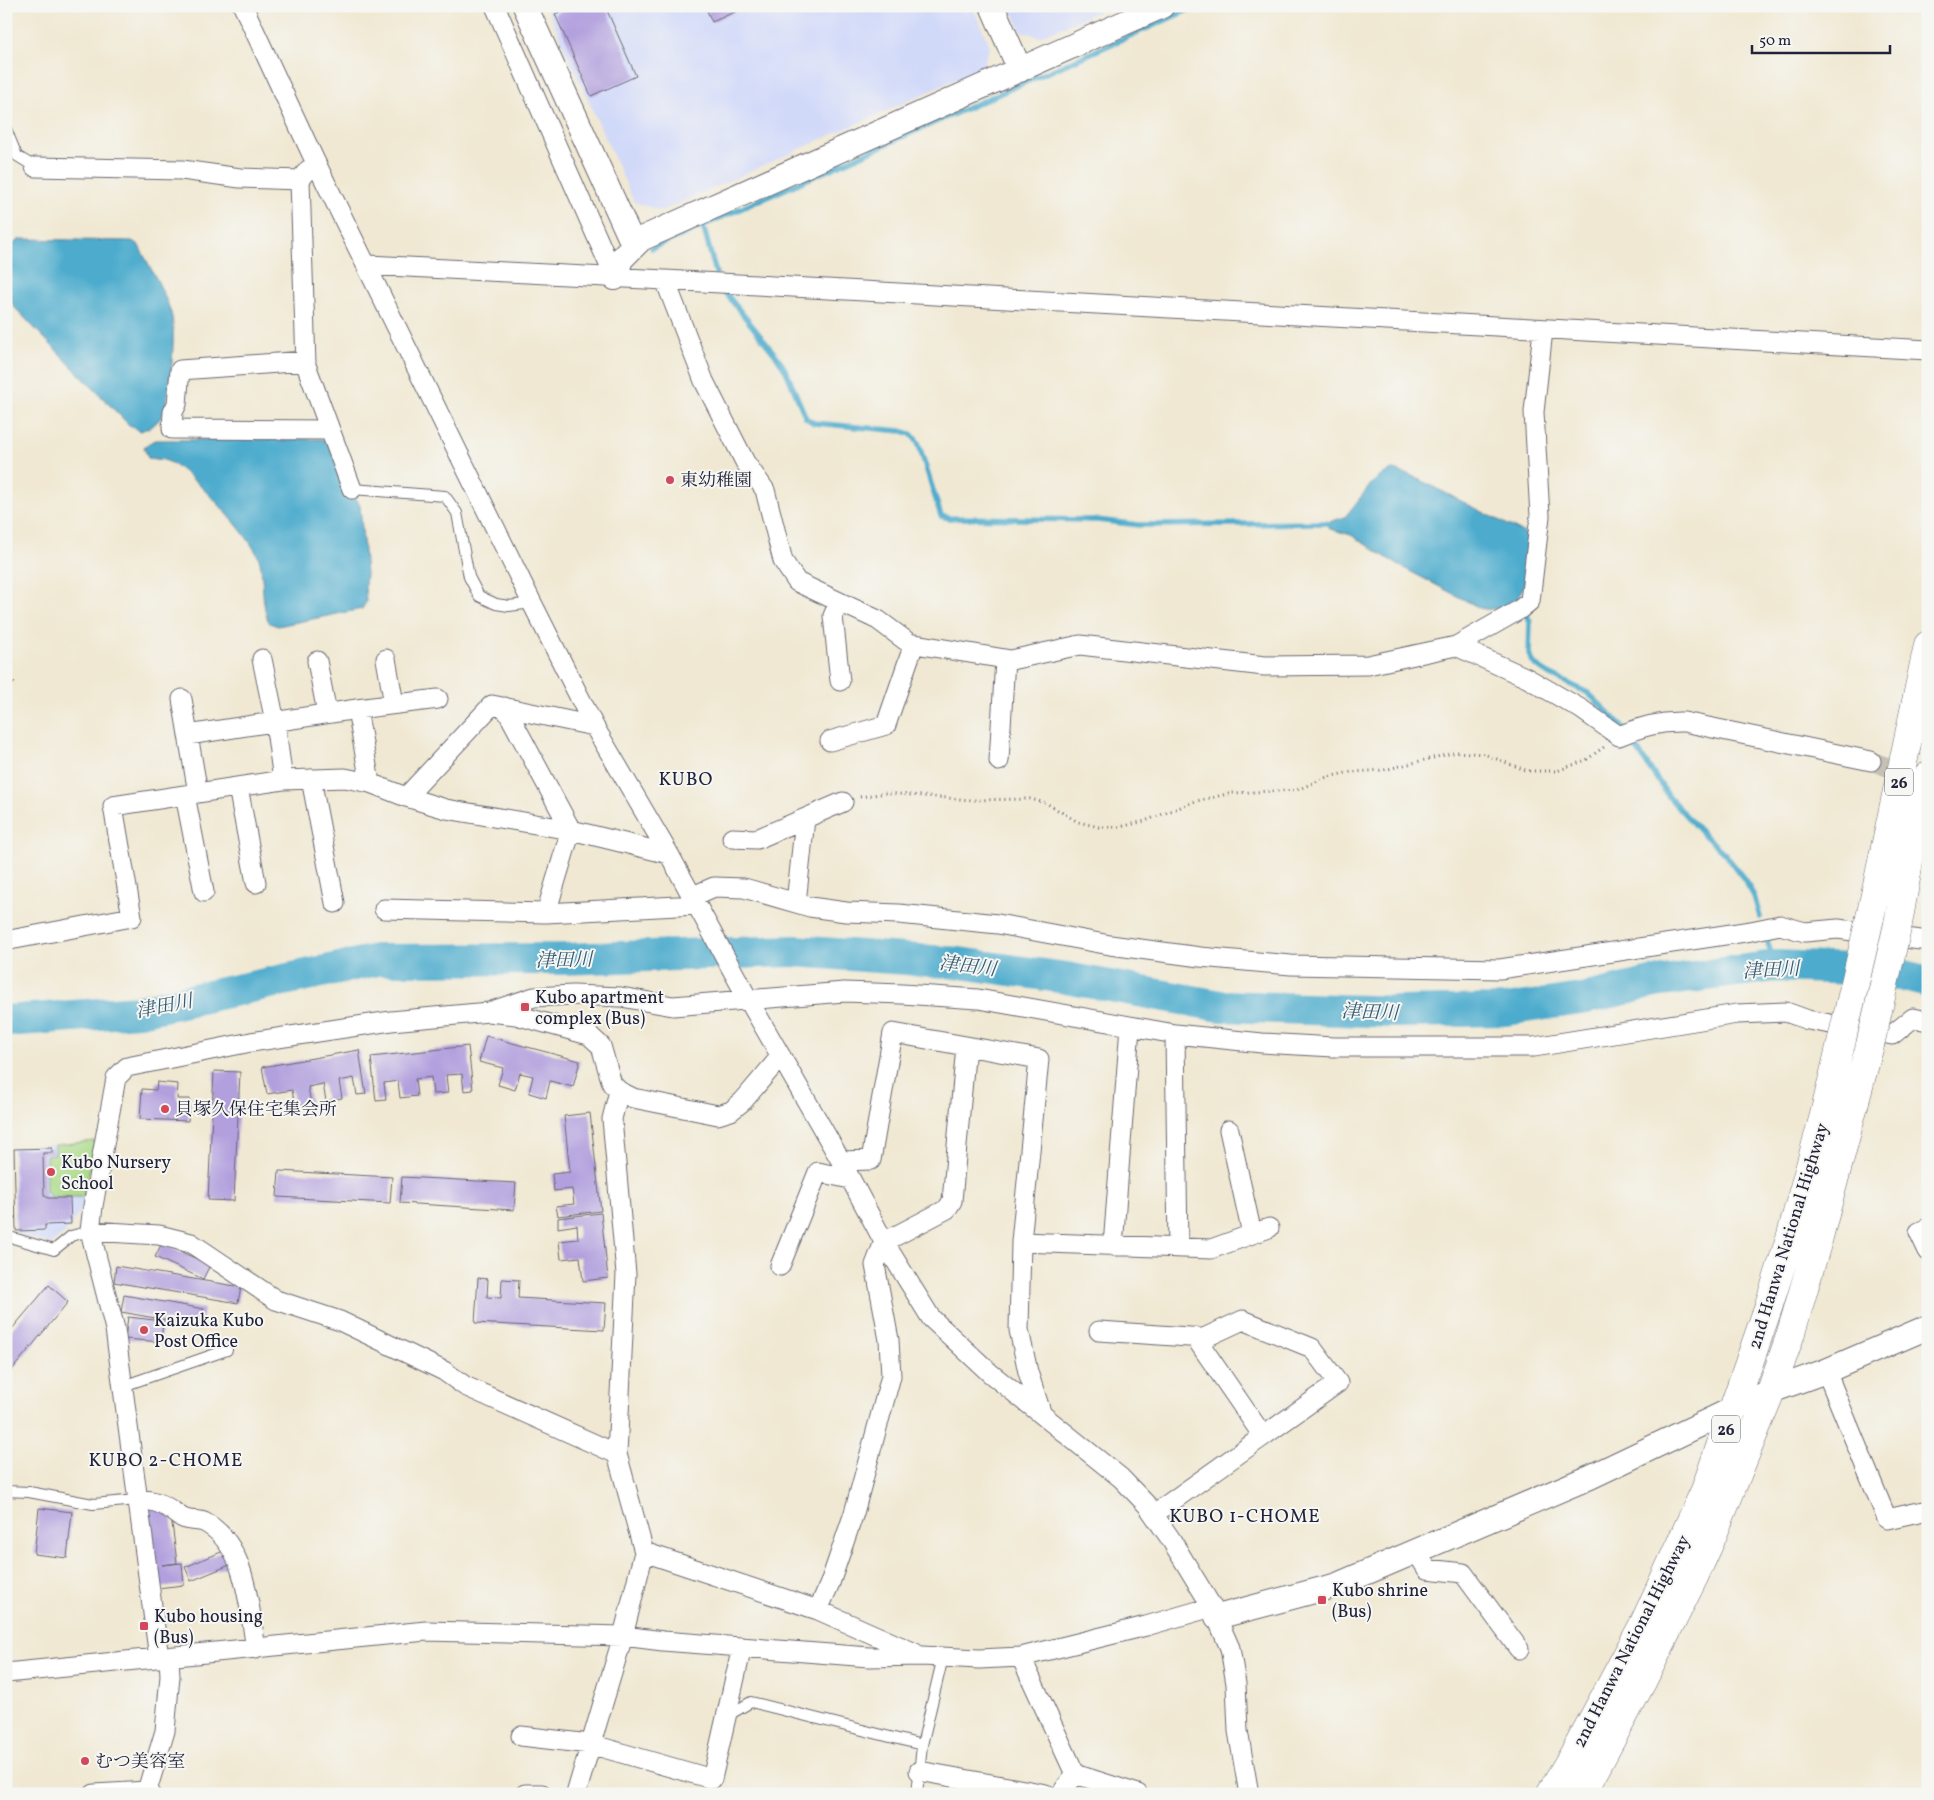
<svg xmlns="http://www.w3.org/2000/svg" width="1934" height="1800" font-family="Vollkorn,'Noto Serif JP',serif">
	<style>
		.built { fill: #d1d9f9 }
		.green { fill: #aada88; stroke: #667e62 }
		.water { fill: #4eaccd; stroke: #386784 }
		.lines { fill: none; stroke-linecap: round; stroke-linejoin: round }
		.stream { stroke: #4eaccd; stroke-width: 5.5 }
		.river { stroke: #4eaccd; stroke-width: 32 }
		.building { fill: #b2a0de }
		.minor-tunnel { stroke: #c7c0b4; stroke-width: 19; stroke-dasharray: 19 9; stroke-linecap: butt }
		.service-casing { stroke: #6a6770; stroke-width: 12 }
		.minor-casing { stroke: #6a6770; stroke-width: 21 }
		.tertiary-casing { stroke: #6a6770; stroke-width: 26 }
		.trunk-casing { stroke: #6a6770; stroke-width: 29 }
		.path { stroke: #6a6770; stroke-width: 3; stroke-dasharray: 1 4; stroke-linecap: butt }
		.service { stroke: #fff; stroke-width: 10 }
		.minor { stroke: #fff; stroke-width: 19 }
		.tertiary { stroke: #fff; stroke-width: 24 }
		.trunk { stroke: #fff; stroke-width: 28 }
		.rail-casing { stroke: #22223b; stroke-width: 5.5 }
		.rail { stroke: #f6f6f2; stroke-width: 4; stroke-dasharray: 11; stroke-linecap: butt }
		.trunk-bridge-casing { stroke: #6a6770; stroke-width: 29; stroke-linecap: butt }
		.trunk-bridge { stroke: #fff; stroke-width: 28 }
		.poi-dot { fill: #d1495b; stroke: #f6f6f2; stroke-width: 2 }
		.labels { text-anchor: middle; stroke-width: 4; stroke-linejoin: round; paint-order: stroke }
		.shield { fill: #f6f6f2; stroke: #626272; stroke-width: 1 }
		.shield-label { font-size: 16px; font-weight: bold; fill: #22223b }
		.poi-label { font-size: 18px; fill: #22223b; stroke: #f6f6f2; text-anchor: start }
		.street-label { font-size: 18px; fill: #22223b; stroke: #f6f6f2 }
		.neighbourhood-label { font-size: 19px; letter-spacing: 1px; fill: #22223b; stroke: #f6f6f2 }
		.water-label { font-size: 19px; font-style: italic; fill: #345975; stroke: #f6f6f2 }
	</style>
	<rect width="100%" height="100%" fill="#f6f6f2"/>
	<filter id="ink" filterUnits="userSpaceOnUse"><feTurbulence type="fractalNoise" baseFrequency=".02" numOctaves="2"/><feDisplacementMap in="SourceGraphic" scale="10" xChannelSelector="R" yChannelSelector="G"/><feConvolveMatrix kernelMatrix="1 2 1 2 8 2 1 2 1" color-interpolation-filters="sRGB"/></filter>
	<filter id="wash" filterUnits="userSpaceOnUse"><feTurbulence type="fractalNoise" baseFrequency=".0096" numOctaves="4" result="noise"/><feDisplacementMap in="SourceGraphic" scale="20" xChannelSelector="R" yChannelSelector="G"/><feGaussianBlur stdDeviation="1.12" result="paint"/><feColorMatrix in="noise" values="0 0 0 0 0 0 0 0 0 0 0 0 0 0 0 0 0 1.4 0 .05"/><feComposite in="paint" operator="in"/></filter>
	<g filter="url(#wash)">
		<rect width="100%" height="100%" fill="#f0e8d2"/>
		<path class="built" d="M546,6H972L990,46L982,68L661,211L634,202Z
			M1010,6H1111L1039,37L1021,31Z
			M95,1141L84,1197L80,1212L65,1233L51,1244L17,1233L15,1230L13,1148Z"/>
		<path class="green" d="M95,1141L84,1197H51L46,1192V1155L55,1154V1145Z"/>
		<path class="water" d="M20,239L132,241L138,244C149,266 164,290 171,313C177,329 170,401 162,416C156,425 149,428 140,431L129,425L14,307L6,290V249Z
			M321,439L327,441L360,506L366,574L365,586L366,602L362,609L278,626L269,623C261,604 264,583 260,562C255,539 190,470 167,461C162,459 154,459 148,458L144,447L149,443L156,440Z
			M1393,470L1410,475L1526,534C1529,542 1527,580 1523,588C1515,603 1497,613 1480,608L1398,565L1351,535L1330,529L1326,523L1345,517L1372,483L1385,473Z"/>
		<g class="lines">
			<path class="stream" d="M703,226L716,273
				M652,248L1197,6
				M724,291L778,358L786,371L806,418L814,423L902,431L911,434L918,442L941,516L949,518L1097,520L1139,525L1326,523
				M1516,597L1530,621L1529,655L1535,665L1547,673L1588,693L1621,725L1669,797L1699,830L1725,854L1744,879L1754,896L1760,917
				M1767,940L1775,966"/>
			<path class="river" d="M6,1021L139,1011L377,960L563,959L794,951L960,963L1066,978L1220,1006L1397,1012L1506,1010L1587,998L1655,982L1775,966L1881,970L1928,982"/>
		</g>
		<g id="blocks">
			<path class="building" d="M572,6H605L636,76L591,96L555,14Z
				M705,6H748L712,22Z
				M486,1036L580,1061L573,1087L550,1081L546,1098L529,1093L533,1076L520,1073L515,1090L498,1085L503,1068L479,1062Z
				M468,1046L473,1090L464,1091L462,1074L446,1075L448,1093L433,1094L431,1077L415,1079L417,1096L400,1098L398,1081L384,1083L386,1100L376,1101L371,1057Z
				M359,1050L366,1094L357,1095L354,1078L339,1081L342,1098L326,1101L323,1084L308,1087L311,1104L295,1107L292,1090L267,1094L262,1067Z
				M214,1071L240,1072L234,1201L208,1200Z
				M157,1082L178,1084L177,1099H190L188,1121L140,1119L142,1089L156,1090Z
				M590,1113L601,1211L558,1216L556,1206L574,1204L572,1189L554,1191L552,1174L570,1172L564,1116Z
				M52,1148V1153H43L44,1195L48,1198H70L71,1224L45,1225V1230L16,1231L14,1149Z
				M279,1171L392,1177L390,1203L277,1197Z
				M402,1177L516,1183L514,1210L400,1203Z
				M601,1213L608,1278L583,1281L580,1257L561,1259L559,1241L578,1239L577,1225L558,1228V1218Z
				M162,1243L210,1265L203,1279L155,1257Z
				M116,1266L241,1287L238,1303L114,1282Z
				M478,1278L488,1279L487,1297L501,1298L502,1279L519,1280L518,1298L606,1303L604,1330L475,1323Z
				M49,1285L68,1302L6,1377V1336Z
				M124,1295L204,1309L201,1326L121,1312Z
				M128,1317L163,1321L161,1342L125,1339Z
				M148,1504L171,1515L177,1563L162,1565L182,1563L184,1585L157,1588L155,1566H156Z
				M39,1508L72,1512L67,1558L34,1554Z
				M226,1550L232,1564L191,1581L185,1567Z"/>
		</g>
	</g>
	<g filter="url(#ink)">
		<use href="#blocks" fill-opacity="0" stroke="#6a6770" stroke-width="1"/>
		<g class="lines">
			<path class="minor-tunnel" d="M1871,761L1912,776"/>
			<g class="service-casing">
				<path id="service" d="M6,129L17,156L35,167
					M352,489L445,496L457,513L469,577L479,596L496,604L509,606L532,603
					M6,1236L54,1250L71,1236L90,1231
					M123,1386L227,1350
					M6,1491L29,1492L93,1504L137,1500
					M727,1716L751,1702L922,1745
					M917,1794L922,1745L943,1657"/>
			</g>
			<g class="minor-casing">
				<path id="minor" d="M243,6L315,161L532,603L594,726L669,854L748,999L841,1161L884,1242L931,1318L990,1373L1121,1478L1147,1505L1170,1538L1212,1607L1230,1648L1236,1684L1238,1731L1249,1794
					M495,6L615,278
					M35,167L182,170L240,178L300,180L308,170
					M300,180L306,365L352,489
					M368,265L665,280L1928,350
					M665,280L704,381L745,462L765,490L783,561L797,582L878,620L909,643L1011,660L1080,645L1265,666L1368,665L1456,646L1519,610L1530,601L1540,516L1534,412L1543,330
					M306,361L180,370L177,404L173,412L172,429L330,430
					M839,602L833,616L840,681
					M1456,646L1527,678L1581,709L1619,736C1641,727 1660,721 1684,722L1871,761
					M262,659L275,722L283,780
					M386,659L394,704
					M317,661L327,713
					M182,699L188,735
					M505,707L571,830L546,913
					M830,741L886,725L914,644
					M999,761L1005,659
					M311,779L335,903
					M370,783L357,709L438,699
					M238,787L256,883
					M198,793L188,735L357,709
					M185,795L204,892
					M406,797L492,705L594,726
					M732,838L757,839L843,802
					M691,897L714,887L744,888L810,907L846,912L899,914L998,924L1110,945L1200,957L1291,965L1500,969L1751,931L1780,925L1805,932L1838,929L1928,941
					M796,903L805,819
					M384,909L546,913L696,905
					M10,940L132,917L113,806L283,780L345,778L370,783L406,797L446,809L571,830L669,854
					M489,1012L534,997L573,995L621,997L673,1006L844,992L902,994L978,999L1175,1034L1262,1043L1334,1047H1534L1737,1014L1786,1012L1808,1020L1892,1035L1913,1018L1928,1021
					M1175,1034L1178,1248
					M1229,1130L1252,1234
					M841,1161L871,1160L893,1033L1039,1059L1021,1242L1019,1330L1028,1372L1041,1412
					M1928,1228L1919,1232L1928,1251
					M90,1231L159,1235L191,1243L276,1300L340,1321L444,1371L465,1386L617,1454L644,1552L818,1610L915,1653
					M1021,1242L1211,1249L1269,1228
					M1113,1246L1130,1027
					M780,1266L818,1172L850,1179
					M1099,1331L1204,1338L1243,1320L1312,1348L1338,1383L1154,1514
					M1195,1337L1263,1436
					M1826,1371L1887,1519L1928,1510
					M617,1454L626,1274L612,1119L619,1091
					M137,1500C151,1499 161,1503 173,1511C177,1514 181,1518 186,1519C191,1521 199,1520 204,1522C247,1544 249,1608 256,1649
					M1416,1551L1427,1569L1463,1573L1519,1649
					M818,1610L830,1583L854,1513L891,1376L889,1340L875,1265L884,1242L947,1209L952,1201L966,1046
					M1021,1657L1075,1774L1061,1794
					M159,1658L115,1329L90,1231L93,1206L116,1078L127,1067L251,1042L391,1021L489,1012L516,1015L589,1035L601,1046L612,1084L619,1091L633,1098L718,1115L731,1111L743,1101L781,1056
					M6,1673L426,1631L623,1636L663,1641L869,1657L922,1656L979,1659L1021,1657L1146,1626L1212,1607
					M521,1736L590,1744L712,1779L742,1647
					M919,1771L1046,1794
					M1075,1774L1138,1794
					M94,1794L148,1791L151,1794
					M146,1794L165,1731L170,1676L169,1657
					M525,1794H542
					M576,1794L623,1636L644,1552"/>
			</g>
			<g class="tertiary-casing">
				<path id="tertiary" d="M525,6L634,246
					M992,6L1020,70
					M615,278L621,259L641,239L1162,6
					M1217,1617L1337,1585L1590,1477L1771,1391L1826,1371L1928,1327"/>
			</g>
			<g class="trunk-casing">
				<path id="trunk" d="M1870,918L1928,645
					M1898,924L1911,850L1928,776
					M1550,1794L1575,1752L1644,1623L1705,1490L1768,1308L1791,1235L1824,1115L1842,1039
					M1582,1794L1642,1682L1695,1575L1710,1542L1771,1391L1790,1336L1819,1237L1870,1045"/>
			</g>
			<path class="path" d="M6,676L15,684
				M860,797L886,793L972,800L1030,799L1046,803L1078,822L1099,827H1120L1145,821L1196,801L1232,793L1297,790L1327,777L1351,772L1384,770L1457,752L1484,754L1528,771H1557L1586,760L1604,747"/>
			<use href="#service" class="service"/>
			<use href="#minor" class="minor"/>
			<use href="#tertiary" class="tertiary"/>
			<use href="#trunk" class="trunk"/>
			<g class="rail-casing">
				<path id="rail" d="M6,25L10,6"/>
			</g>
			<use href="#rail" class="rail"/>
			<g class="trunk-bridge-casing">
				<path id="trunk-bridge" d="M1842,1039L1870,918
					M1870,1045L1898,924"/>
			</g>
			<use href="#trunk-bridge" class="trunk-bridge"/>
		</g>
	</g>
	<g class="poi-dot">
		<circle cx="670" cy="480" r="5"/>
		<rect x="520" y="1002" width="10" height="10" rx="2.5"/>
		<circle cx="165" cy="1109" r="5"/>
		<circle cx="51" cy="1172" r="5"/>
		<circle cx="144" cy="1330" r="5"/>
		<rect x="1317" y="1595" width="10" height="10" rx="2.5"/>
		<rect x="139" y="1621" width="10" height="10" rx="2.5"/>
		<circle cx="85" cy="1761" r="5"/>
	</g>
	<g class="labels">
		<g class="shield">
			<rect x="1885" y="768.5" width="28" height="27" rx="4"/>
			<rect x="1712" y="1415.5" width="28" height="27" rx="4"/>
		</g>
		<g class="shield-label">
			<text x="1899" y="788">26</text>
			<text x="1726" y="1435">26</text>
		</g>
		<g class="poi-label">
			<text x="680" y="486">東幼稚園</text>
			<text x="535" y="1003">Kubo apartment<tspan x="535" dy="21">complex (Bus)</tspan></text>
			<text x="175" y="1115">貝塚久保住宅集会所</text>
			<text x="61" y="1168">Kubo Nursery<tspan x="61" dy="21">School</tspan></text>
			<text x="154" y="1326">Kaizuka Kubo<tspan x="154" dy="21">Post Office</tspan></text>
			<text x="1332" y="1596">Kubo shrine<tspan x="1332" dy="21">(Bus)</tspan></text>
			<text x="154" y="1622">Kubo housing<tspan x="154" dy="21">(Bus)</tspan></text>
			<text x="95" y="1767">むつ美容室</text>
		</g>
		<g class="street-label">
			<text transform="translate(1788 1236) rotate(-73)" y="6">2nd Hanwa National Highway</text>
			<text transform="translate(1631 1641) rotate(-63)" y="6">2nd Hanwa National Highway</text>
		</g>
		<g class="neighbourhood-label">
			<text x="686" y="785">KUBO</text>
			<text x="166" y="1466">KUBO 2-CHOME</text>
			<text x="1245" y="1522">KUBO 1-CHOME</text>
		</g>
		<g class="water-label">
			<text transform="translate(564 959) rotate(-1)" y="7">津田川</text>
			<text transform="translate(968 965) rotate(7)" y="7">津田川</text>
			<text transform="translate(1771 969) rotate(-3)" y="7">津田川</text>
			<text transform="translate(164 1005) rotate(-11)" y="7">津田川</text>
			<text transform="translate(1370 1011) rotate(2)" y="7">津田川</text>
		</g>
	</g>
	<rect width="1934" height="1800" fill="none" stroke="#f6f6f2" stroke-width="25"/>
	<path d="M1752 45v8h138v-8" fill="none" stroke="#22223b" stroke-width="2.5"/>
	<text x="1759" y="45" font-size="15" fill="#22223b" stroke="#f6f6f2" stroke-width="4" paint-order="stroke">50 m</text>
</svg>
